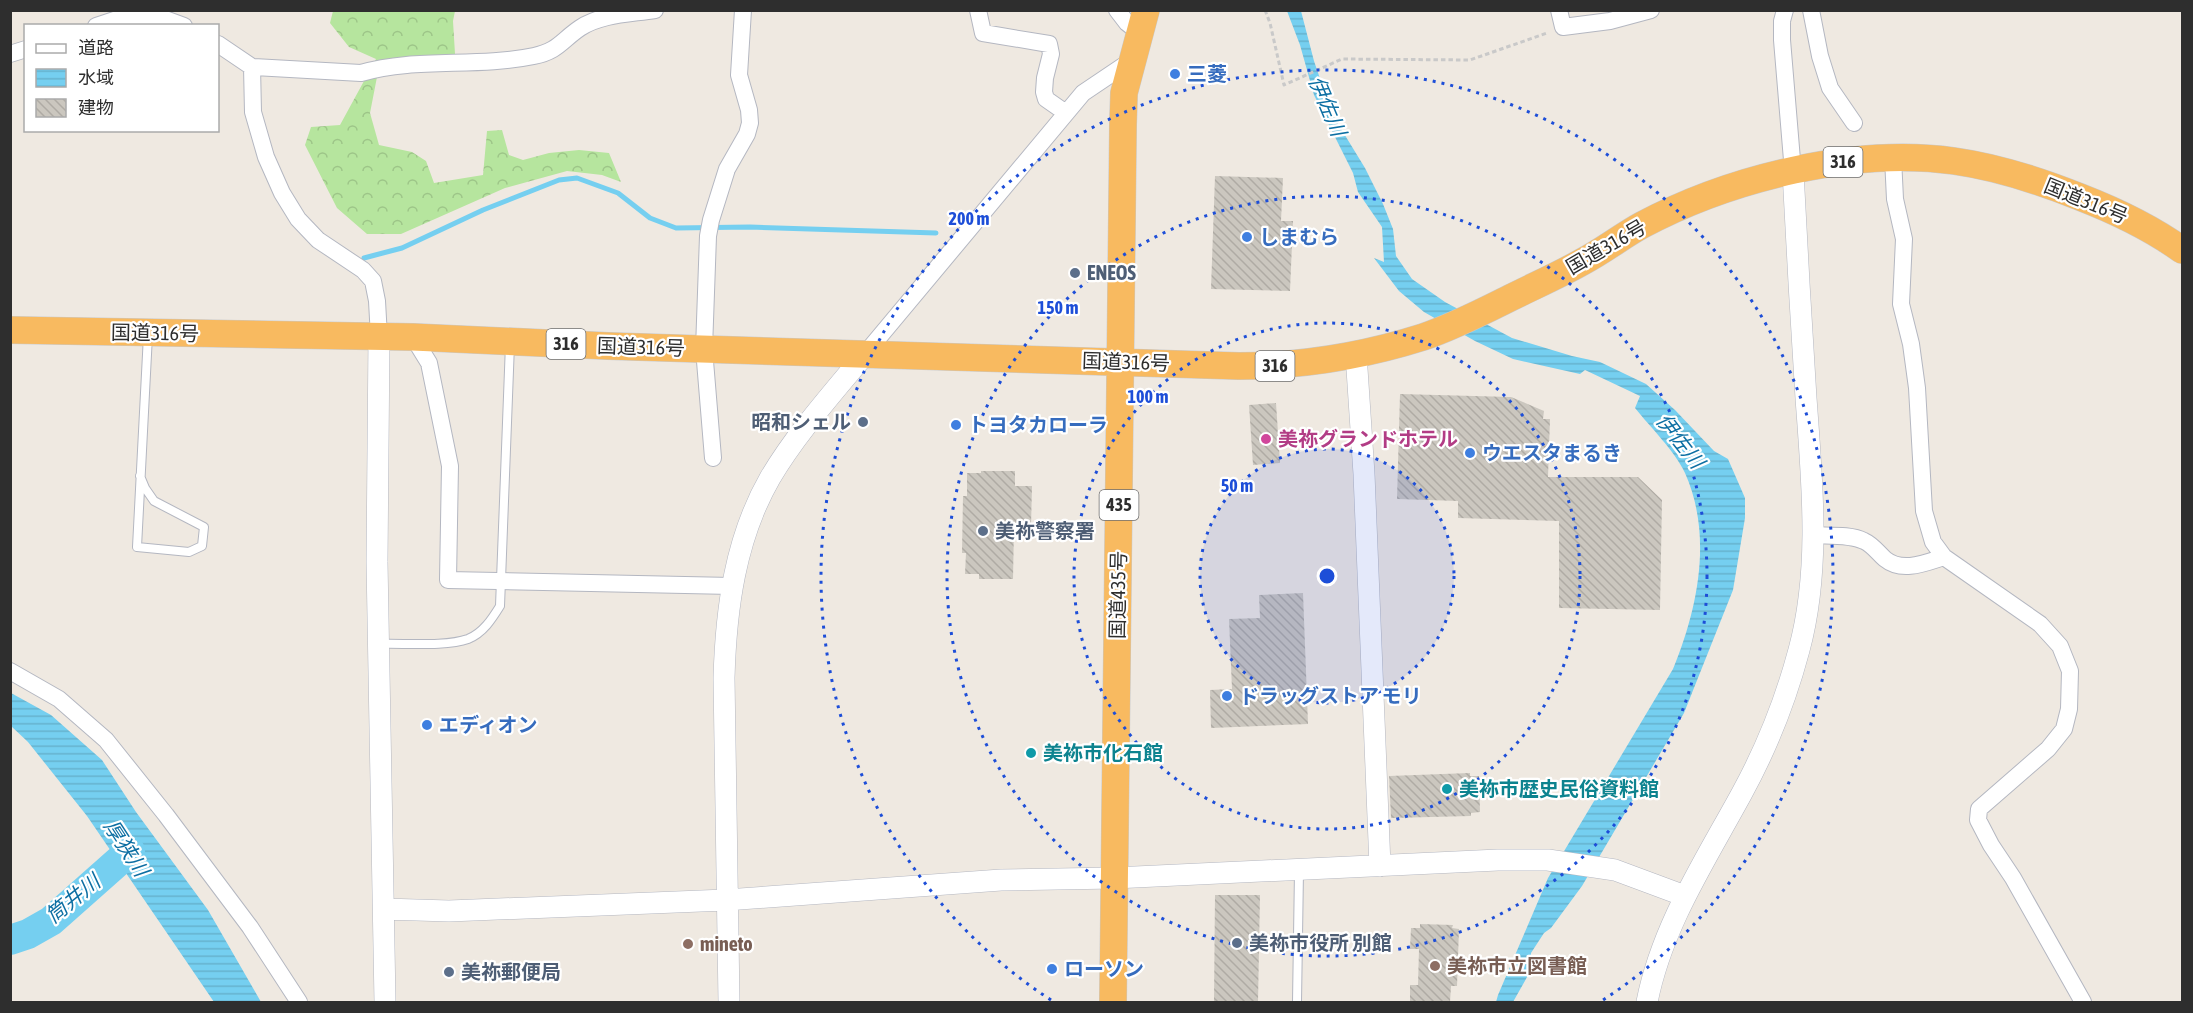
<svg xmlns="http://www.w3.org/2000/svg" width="2193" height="1013" font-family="'Asap Condensed','Noto Sans JP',sans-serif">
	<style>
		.forest { fill: url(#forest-crowns) }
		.water { fill: url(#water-rules) }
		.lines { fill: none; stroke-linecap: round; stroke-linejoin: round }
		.stream { stroke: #75cff0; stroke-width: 5 }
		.river { stroke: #75cff0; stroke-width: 30 }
		.building { fill: url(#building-back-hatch) }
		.service-casing { stroke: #b4b7c1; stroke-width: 10 }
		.minor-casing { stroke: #b4b7c1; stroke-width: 18 }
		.tertiary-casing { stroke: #b4b7c1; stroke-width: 22 }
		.trunk-casing { stroke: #c9c9c9; stroke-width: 28 }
		.path { stroke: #c9c9c9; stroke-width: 3; stroke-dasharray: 4.5 3; stroke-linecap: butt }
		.service { stroke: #fff; stroke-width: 8 }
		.minor { stroke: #fff; stroke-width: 16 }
		.tertiary { stroke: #fff; stroke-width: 21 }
		.trunk { stroke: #f8ba60; stroke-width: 27 }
		.ring { fill: none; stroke: #1d4ed8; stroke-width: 3; stroke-dasharray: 3 6 }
		.shop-dot { fill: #3f7fe0; stroke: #fff; stroke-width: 2 }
		.service-dot { fill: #5c6f8a; stroke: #fff; stroke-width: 2 }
		.hotel-dot { fill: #d1479c; stroke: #fff; stroke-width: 2 }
		.culture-dot { fill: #0f9aa8; stroke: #fff; stroke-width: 2 }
		.education-dot { fill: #8d6e63; stroke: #fff; stroke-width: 2 }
		.labels { text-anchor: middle; stroke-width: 4.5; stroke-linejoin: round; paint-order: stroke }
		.shield { fill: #fff; stroke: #6d6d6d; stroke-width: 1.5 }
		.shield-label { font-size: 18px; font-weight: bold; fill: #2e2e2e }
		.shop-label { font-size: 20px; font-weight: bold; fill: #366cbe; stroke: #fff; text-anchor: start }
		.street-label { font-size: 20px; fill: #2e2e2e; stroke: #fff }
		.service-label { font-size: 20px; font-weight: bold; fill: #4e5e75; stroke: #fff; text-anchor: start }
		.hotel-label { font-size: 20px; font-weight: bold; fill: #b23c85; stroke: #fff; text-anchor: start }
		.culture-label { font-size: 20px; font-weight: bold; fill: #0d838f; stroke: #fff; text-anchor: start }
		.education-label { font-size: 20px; font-weight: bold; fill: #785e54; stroke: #fff; text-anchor: start }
		.water-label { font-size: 21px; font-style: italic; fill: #0d6fa3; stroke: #fff }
		.centre { fill: #1d4ed8; stroke: #fff; stroke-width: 3 }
		.ring-label { font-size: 18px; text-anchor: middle; font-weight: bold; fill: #1d4ed8; stroke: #fff; stroke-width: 4.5; stroke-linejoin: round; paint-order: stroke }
	</style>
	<defs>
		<pattern id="forest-crowns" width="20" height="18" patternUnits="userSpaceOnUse" patternTransform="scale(1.5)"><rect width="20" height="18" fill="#b6e59e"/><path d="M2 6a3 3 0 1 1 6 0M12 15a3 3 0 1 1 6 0" fill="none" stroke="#9dc588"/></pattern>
		<pattern id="water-rules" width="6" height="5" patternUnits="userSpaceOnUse" patternTransform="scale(1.5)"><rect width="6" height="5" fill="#75cff0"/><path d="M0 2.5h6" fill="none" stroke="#66b2ce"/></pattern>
		<pattern id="building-back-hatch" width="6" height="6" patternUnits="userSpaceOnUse" patternTransform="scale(1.5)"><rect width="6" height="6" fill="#cbc7bf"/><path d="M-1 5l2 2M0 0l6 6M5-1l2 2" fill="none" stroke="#afaba4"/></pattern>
	</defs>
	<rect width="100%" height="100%" fill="#efe9e1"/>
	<path class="forest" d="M333,11H455L453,21L455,54L397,62L377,77L370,113L379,145L412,152L426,161L434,183L483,175L487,131L502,130L509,155L523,160L549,153L579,150L609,153L621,182L602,175L567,171L505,188L401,234H367L337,208L305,145L311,127L340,125L376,59L349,47L330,23Z"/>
	<path class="water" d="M1287,11H1301L1314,61L1332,114L1365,168L1383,204L1393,229L1396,256L1412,279L1445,302L1512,338L1572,356L1600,362L1646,384L1675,410L1714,451L1728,459L1745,498V518L1733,590L1684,713L1582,886L1551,928L1544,933L1531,953V970L1513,1002H1496L1498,995L1548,878L1673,669C1698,608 1713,536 1685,473C1675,451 1650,427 1635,408L1640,396L1585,370L1580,374L1513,359L1475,341L1424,312L1399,291L1374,258L1384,262L1382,227L1358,192L1353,173L1314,95L1300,45Z
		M11,693L51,715L102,760L136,812L208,910L261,1002H214L87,816L28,742L11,726Z"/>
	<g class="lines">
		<path class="stream" d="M364,258L402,248L483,210L559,180L577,178L618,193L650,218L676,228L750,227L936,233"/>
		<path class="river" d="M10,940L28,934L51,921L130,851"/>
	</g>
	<path class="building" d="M1215,176L1283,178L1281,221H1293L1290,291L1211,289Z
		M1400,394L1511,397L1544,411L1543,419H1550L1548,477H1638L1662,500L1660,610L1559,608V521L1458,518V501L1397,499Z
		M1276,403L1280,463L1253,465L1249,405Z
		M981,471H1015V486H1032L1031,527H1014L1013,579H979V574H965L966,553H962L963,496H967V473H981Z
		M1303,593L1308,724L1211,728L1210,690L1232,689L1229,619L1260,618L1259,595Z
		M1470,773V776H1479L1480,812L1471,813V816L1391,818L1389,776Z
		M1215,895H1260L1258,1002H1214Z
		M1420,924L1453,925L1452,928L1459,929L1457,986H1451L1450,1002H1410V985H1418L1419,949H1410L1411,928H1420Z"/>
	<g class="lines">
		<g class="service-casing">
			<path id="service" d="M140,476L145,488L154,501L204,527L202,546L189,552L137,547L148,335
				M379,644C403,643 446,647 468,639C483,633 492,619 500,606L510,344
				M1297,1002L1299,871"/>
		</g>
		<g class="minor-casing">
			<path id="minor" d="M978,10L983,33L1049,44L1051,54L1045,78L1044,92L1046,99L1066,113
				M1117,10L1127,23L1140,33
				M1559,10L1563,27L1610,21L1651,10
				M1785,10L1782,21V40L1793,172
				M1811,10L1820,56L1830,88L1854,123
				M96,26L123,17L165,19L184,26
				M218,44L252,67L361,73C416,57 476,68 534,56C558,51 561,41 580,28C601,14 631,14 655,10
				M10,54L26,49
				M252,67L253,112L266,157L282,193L298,219L318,240L363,270L373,281L377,301L379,337
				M1893,158L1895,199L1904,239L1901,304L1911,344L1917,388L1924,511L1933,542L1944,557L2040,624L2060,646L2070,671L2069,709L2064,729L2048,749L1979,809L1978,820L1991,845L2013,878L2083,1002
				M413,337L429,363L450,466L448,580L732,586
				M865,354L1083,93L1132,60
				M713,458L704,349L708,236L711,220L727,169L747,134L750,123L749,110L739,75L743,10
				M1813,535C1828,536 1850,534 1864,541C1873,545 1878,553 1885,559C1902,573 1925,563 1944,557
				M10,671L59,699L106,740L166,815L250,927L299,1002"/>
		</g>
		<g class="tertiary-casing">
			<path id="tertiary" d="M379,337L377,562L385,1002
				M1356,354L1364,474L1380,866
				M384,909L449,911L726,900L1001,880L1114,878L1498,860H1548L1615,870L1685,896
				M729,1002L724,678C726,609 735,539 770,478C796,434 832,394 865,354
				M1647,1002C1662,926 1705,861 1742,793C1766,749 1786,699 1799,650C1821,569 1812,481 1806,398C1801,323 1797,247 1793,172"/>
		</g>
		<g class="trunk-casing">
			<path id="trunk" d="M10,330L413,337L608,346L1239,366C1302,366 1363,356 1423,337C1453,327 1482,312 1510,298C1534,286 1559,275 1582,262C1603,251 1622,236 1642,225C1730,178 1855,147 1954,161C1997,167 2040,181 2080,197C2116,211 2150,227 2182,250
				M1113,1002L1123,125L1124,93L1146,10"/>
		</g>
		<path class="path" d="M1265,10L1270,23L1284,85L1342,59L1470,60L1547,33"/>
		<use href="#service" class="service"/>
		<use href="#minor" class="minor"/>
		<use href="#tertiary" class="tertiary"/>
		<use href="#trunk" class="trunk"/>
	</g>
	<circle cx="1327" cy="576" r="127" fill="#1d4ed8" fill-opacity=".12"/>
	<g class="ring">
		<circle cx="1327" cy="576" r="127"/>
		<circle cx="1327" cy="576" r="253"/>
		<circle cx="1327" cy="576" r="380"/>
		<path d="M1051 1000A506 506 0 1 1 1603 1000"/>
	</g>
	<g class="shop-dot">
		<circle cx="1175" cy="74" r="6"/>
		<circle cx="1247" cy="237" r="6"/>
		<circle cx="956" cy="425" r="6"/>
		<circle cx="1470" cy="453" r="6"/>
		<circle cx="1227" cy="696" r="6"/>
		<circle cx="427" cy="725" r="6"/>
		<circle cx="1052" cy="969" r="6"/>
	</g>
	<g class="service-dot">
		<circle cx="1075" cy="273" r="6"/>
		<circle cx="863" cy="422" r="6"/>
		<circle cx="983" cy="531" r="6"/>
		<circle cx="1237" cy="943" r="6"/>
		<circle cx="449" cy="972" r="6"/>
	</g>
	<circle class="hotel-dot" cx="1266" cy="439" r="6"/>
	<g class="culture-dot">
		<circle cx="1031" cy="753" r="6"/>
		<circle cx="1447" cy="789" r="6"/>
	</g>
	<g class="education-dot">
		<circle cx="688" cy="944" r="6"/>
		<circle cx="1435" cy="966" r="6"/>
	</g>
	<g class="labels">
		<g class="shield">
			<rect x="1823.5" y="147" width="39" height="30" rx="4.5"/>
			<rect x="546.5" y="329" width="39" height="30" rx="4.5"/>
			<rect x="1255.5" y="351" width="39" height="30" rx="4.5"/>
			<rect x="1099.5" y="490" width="39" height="30" rx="4.5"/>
		</g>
		<g class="shield-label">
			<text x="1843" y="168">316</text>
			<text x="566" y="350">316</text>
			<text x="1275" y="372">316</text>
			<text x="1119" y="511">435</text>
		</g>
		<g class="shop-label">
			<text x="1187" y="81">三菱</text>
			<text x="1259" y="244">しまむら</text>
			<text x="968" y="432">トヨタカローラ</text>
			<text x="1482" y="460">ウエスタまるき</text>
			<text x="1239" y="703">ドラッグストア モリ</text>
			<text x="439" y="732">エディオン</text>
			<text x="1064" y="976">ローソン</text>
		</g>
		<g class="street-label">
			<text transform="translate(2086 201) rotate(22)" y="7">国道316号</text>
			<text transform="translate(1606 247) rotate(-30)" y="7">国道316号</text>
			<text transform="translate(155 333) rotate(1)" y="7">国道316号</text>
			<text transform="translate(641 347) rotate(2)" y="7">国道316号</text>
			<text transform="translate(1126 362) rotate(2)" y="7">国道316号</text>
			<text transform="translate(1118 595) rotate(-89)" y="7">国道435号</text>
		</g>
		<g class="service-label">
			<text x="1087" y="280">ENEOS</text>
			<text x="851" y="429" text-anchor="end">昭和シェル</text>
			<text x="995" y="538">美祢警察署</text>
			<text x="1249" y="950">美祢市役所 別館</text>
			<text x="461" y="979">美祢郵便局</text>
		</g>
		<g class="hotel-label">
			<text x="1278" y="446">美祢グランドホテル</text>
		</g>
		<g class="culture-label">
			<text x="1043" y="760">美袮市化石館</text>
			<text x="1459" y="796">美袮市歴史民俗資料館</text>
		</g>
		<g class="education-label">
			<text x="700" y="951">mineto</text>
			<text x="1447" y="973">美祢市立図書館</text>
		</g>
		<g class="water-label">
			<text transform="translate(1327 106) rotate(67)" y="7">伊佐川</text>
			<text transform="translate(1680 441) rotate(52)" y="7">伊佐川</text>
			<text transform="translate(126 848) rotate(57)" y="7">厚狭川</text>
			<text transform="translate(73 899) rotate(-39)" y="7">筒井川</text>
		</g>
	</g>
	<circle cx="1327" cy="576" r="9" class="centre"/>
	<g class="ring-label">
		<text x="969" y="225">200 m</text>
		<text x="1058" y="314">150 m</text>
		<text x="1148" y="403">100 m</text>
		<text x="1237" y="492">50 m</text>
	</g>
	<rect width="2193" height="1013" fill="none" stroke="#2e2e2e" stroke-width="24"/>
	<rect x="24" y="24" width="195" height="108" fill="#ffffff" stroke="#ababab" stroke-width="1.5"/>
	<rect x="36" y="44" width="30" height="9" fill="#ffffff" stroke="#ababab" stroke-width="1.5"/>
	<text x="78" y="54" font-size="18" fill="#2e2e2e">道路</text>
	<rect x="36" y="69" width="30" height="18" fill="url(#water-rules)" stroke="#ababab" stroke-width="1.5"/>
	<text x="78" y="84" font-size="18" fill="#2e2e2e">水域</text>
	<rect x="36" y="99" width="30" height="18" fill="url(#building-back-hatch)" stroke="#ababab" stroke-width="1.5"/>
	<text x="78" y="114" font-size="18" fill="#2e2e2e">建物</text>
</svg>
